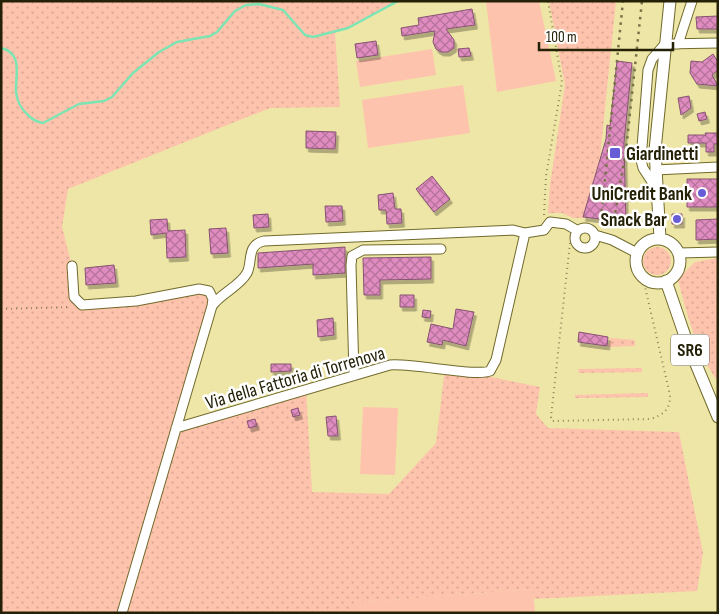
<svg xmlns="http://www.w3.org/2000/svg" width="719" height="614" font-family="'Sofia Sans Condensed',sans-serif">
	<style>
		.green { fill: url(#green-dots) }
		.pitch { fill: #fec3ac }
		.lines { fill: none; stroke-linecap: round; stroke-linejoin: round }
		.stream { stroke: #7be5b4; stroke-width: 2.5 }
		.building { fill: url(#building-cross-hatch); stroke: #865272; filter: url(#shadow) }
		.minor-casing { stroke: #716a2c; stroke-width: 11 }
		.major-casing { stroke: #716a2c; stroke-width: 13 }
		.path { stroke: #8a8457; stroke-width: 2; stroke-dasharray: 1 4; stroke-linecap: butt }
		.minor { stroke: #fff; stroke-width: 9 }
		.major { stroke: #fff; stroke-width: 11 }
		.rail { stroke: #777248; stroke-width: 2.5; stroke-dasharray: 2.5 5; stroke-linecap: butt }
		.poi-dot { fill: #675dd7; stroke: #fff; stroke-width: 2 }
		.labels { text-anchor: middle; stroke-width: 5; stroke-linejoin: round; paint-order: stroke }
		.shield { fill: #fff; stroke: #666451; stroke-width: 1 }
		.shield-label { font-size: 18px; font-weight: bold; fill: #242107 }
		.poi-label { font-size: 19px; font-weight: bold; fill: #242107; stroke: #fff; text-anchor: end }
		.street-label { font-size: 19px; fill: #242107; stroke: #fff }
	</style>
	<defs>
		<pattern id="green-dots" width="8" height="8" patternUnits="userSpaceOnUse" patternTransform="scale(1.25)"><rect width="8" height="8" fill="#fec3ac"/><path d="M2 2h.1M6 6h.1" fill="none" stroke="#daa792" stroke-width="1.8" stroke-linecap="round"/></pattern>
		<pattern id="building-cross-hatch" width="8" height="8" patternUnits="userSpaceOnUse" patternTransform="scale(1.25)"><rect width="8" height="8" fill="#e08cc0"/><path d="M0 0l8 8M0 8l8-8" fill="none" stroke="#b5729a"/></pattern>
		<filter id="shadow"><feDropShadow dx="2.5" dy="4" stdDeviation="0" flood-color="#0004"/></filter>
	</defs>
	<rect width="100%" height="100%" fill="#eee6a6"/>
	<path class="green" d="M1,1H396L365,19L335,33L340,107L270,108L68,189L62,227L72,266L73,289L82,305L209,291V315L177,428L306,389L312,492L389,494L436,443L445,368C477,373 508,381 540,387L536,414L548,428L679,432L703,553L697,591L534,599L532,589L354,603L353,613H1Z
		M549,1H616L600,157L583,218H573L562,213H548L550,185L565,85Z
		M643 261a14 14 0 1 1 28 0a14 14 0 1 1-28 0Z
		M718,258V378H715C696,348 686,313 678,279L695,262Z
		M610,338L635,340V346L608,347Z
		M642,368V372L579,373L578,369Z
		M648,393V397L575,398V395Z"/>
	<path class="pitch" d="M486,1H539L556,81L497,92Z
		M432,49L436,75L360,87L356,61Z
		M463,85L470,133L368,148L362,100Z
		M363,407L398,408L395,475L360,474Z
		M533,589L535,613H353V603Z"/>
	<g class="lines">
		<path class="stream" d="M1,48C24,53 15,77 16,92C17,102 22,110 29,116C33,120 37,122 43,123L79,104L104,101L112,97L133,73L159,52L177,42L210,36L217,32L235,11L246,5L259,4L283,10L305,35L313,37L348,28L398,1"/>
	</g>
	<path class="building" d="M472,9L475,25L446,29L454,40V48L448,52H441L436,49L433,42L435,31L402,36L401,28L419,25L418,18Z
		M718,16V29H697L696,17Z
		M376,41L378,55L357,58L355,44Z
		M469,48L471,56L459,57L458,49Z
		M713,54L718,62V70L712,75L718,86L697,84L690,73L691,61L702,62Z
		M617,61L632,63L624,142L626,222L583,217L606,139L607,125L610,126Z
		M689,96L691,108L681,115L678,98Z
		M705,112L707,119L699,121L697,114Z
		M306,131L336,132L335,149L306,148Z
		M705,133H718V144H714V152H706V143H688V135H706Z
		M432,176L450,199L434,212L416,189Z
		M687,179H718V207H687Z
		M393,193L395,209H401L402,223L387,224L386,210H379L378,195Z
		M325,206H342L343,221L326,222Z
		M268,214L269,227L254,228L253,215Z
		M672,214H682V224H672Z
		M167,219L168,231L185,230L186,257L167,258L166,233L151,235L150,220Z
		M718,219V239L696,240V220Z
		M226,228L228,253L211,254L209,229Z
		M345,247V273L313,275V264L258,268V253Z
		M431,257V279L380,280V295H364L363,258Z
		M114,265L116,283L86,285L85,268Z
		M400,295H414V307H400Z
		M456,309L474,312L466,346L443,340L442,345L427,342L431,324L453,329Z
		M423,310L431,311L430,318L422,317Z
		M333,318L334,335L318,337L317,320Z
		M579,332L608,337L607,346L578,342Z
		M271,364H291V371L271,372Z
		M298,408L300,415L293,417L291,410Z
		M336,416L338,436H328L326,417Z
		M255,419L257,426L249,428L247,421Z"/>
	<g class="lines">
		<g class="minor-casing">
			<path id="minor" d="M678,44L692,1
				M655,170L718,167
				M656,188L643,168L641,160L648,70L652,59L665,44L718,43
				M575 238a10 10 0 1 1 20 0a10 10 0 1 1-20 0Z
				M595,235L612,240L637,253
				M679,253L718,252
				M72,266L74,297L82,305L136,301L199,289L209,291L213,299L212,306
				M354,375L351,265L352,256L363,250L441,249
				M176,428L390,365C414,363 475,377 490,371L496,360L525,233L544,230L550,222L566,224L578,231
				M122,613L212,306C221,293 239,287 247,273C253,261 246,245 264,241L513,230L525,233"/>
		</g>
		<g class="major-casing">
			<path id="major" d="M636 261a22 22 0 1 1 44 0a22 22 0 1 1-44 0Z
				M660,239L655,150L670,1
				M666,281L688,345L718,417"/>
		</g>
		<path class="path" d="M544,215L546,176L562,82L548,1
			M570,243L551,417L552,421L651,419C664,414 670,410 670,395L645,287
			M1,309L71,307"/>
		<use href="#minor" class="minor"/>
		<use href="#major" class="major"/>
		<path class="rail" d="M601,219L623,1
			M614,220L626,150L642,1"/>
	</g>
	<g class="poi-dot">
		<rect x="609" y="147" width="12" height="12" rx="2.5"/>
		<circle cx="702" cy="193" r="5"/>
		<circle cx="677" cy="219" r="5"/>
	</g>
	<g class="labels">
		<rect class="shield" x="671" y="334.5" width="38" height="31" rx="4"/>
		<g class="shield-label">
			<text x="690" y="356">SR6</text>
		</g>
		<g class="poi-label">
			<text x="626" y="160" text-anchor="start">Giardinetti</text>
			<text x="692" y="200">UniCredit Bank</text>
			<text x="667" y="226">Snack Bar</text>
		</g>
		<g class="street-label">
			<text transform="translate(295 377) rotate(-16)" y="7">Via della Fattoria di Torrenova</text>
		</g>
	</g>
	<rect width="719" height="614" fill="none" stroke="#242107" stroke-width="5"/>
	<path d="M539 42v8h134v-8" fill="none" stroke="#242107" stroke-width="2.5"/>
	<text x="546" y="42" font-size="15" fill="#242107" stroke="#ffffff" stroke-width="4" paint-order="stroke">100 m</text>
</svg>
